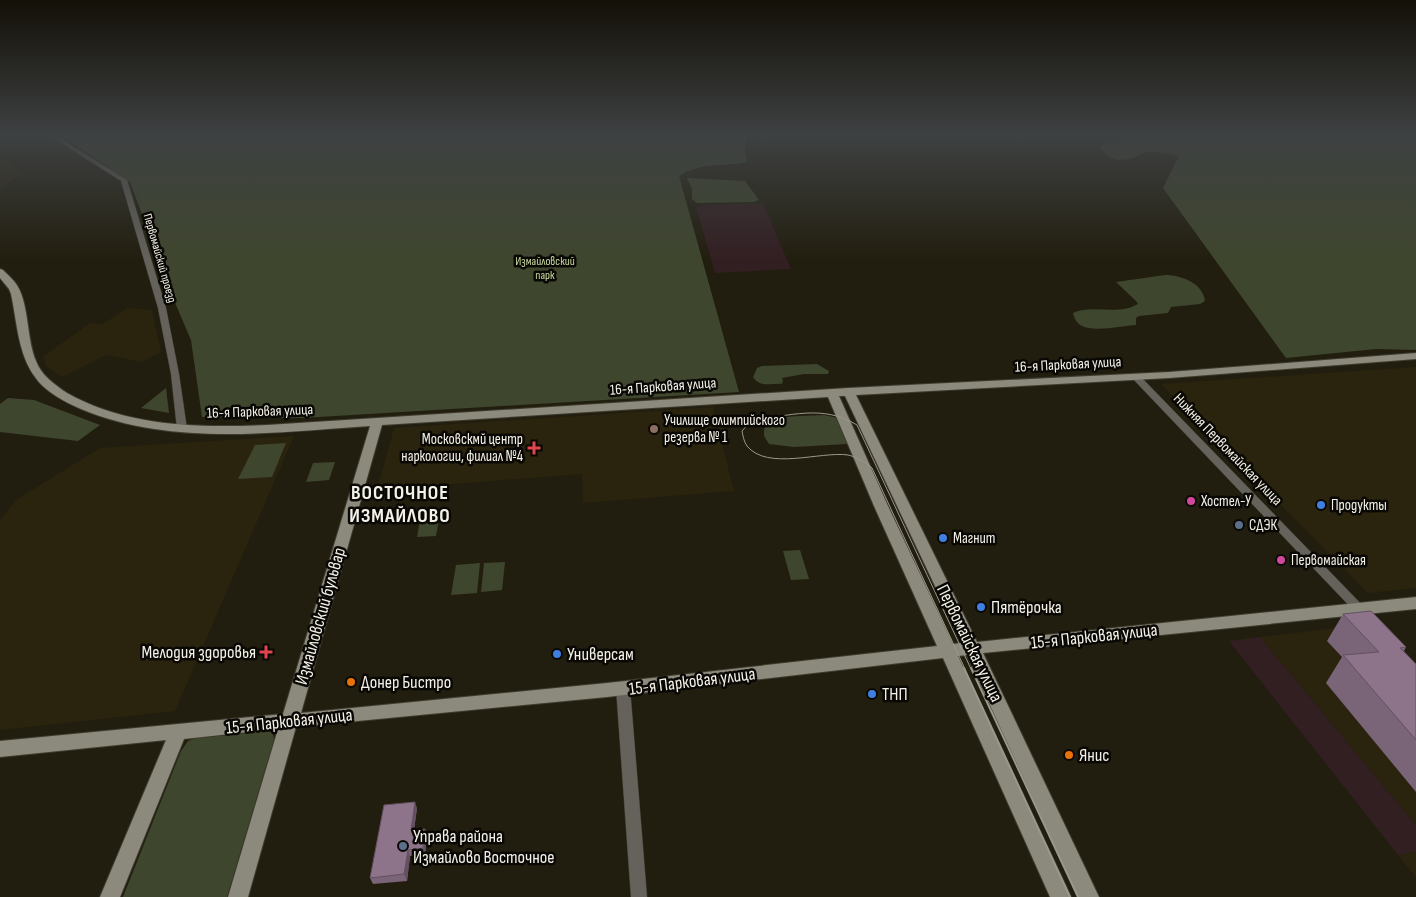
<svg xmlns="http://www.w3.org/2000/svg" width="1416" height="897" font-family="'Sofia Sans Condensed',sans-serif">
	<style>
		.industrial { fill: #321f22 }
		.built { fill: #2a230e }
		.green { fill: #3f462e }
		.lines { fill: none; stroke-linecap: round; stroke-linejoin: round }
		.street-casing { stroke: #3f3c2d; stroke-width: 1 }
		.secondary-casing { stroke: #3f3c2d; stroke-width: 2 }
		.street { fill: #64625b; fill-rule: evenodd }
		.secondary { fill: #8c897d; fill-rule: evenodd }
		.tram-far1 { stroke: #9a978b; stroke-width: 1 }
		.tram { stroke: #9a978b; stroke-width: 2 }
		.wall { fill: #7a6478 }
		.shaded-wall { fill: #635161 }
		.building { fill: #8e748b; stroke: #635161 }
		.education-dot { fill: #8d6e63; stroke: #0a0804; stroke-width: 2 }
		.health-dot { fill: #e0444e; stroke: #0a0804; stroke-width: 2 }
		.hotel-dot { fill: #d1479c; stroke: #0a0804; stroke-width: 2 }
		.shop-dot { fill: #3f7fe0; stroke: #0a0804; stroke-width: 2 }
		.service-dot { fill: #5c6f8a; stroke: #0a0804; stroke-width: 2 }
		.food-dot { fill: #e8710a; stroke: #0a0804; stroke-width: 2 }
		.labels { text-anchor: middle; stroke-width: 5; stroke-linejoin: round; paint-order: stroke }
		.far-street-label { font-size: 12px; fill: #f4f2e8; stroke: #0a0804 }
		.far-park-label { font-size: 12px; fill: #cbdca4; stroke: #0a0804 }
		.street-label { font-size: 15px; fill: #f4f2e8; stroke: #0a0804 }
		.poi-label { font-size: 15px; fill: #f4f2e8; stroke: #0a0804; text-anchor: start }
		.near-poi-label { font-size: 18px; fill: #f4f2e8; stroke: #0a0804; text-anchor: start }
		.near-street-label { font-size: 18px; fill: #f4f2e8; stroke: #0a0804 }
		.district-label { font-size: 20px; font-weight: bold; letter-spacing: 1px; fill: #f4f2e8; stroke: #0a0804 }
	</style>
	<rect width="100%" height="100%" fill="#221e0f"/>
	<path class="industrial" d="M763,203L791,269L715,273L696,207L708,205Z
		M1260,637L1416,825V852L1398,855L1229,641Z"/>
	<path class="built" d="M0,156L22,173L0,189Z
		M127,308L152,310L161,352L142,362L106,355L62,377L47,367L43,357L90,323L103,324Z
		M1416,367V588L1368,593L1161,384Z
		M713,407L717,426H724L726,435L720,436L734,491L583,503L582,474L377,490L394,428Z
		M294,436L175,711L0,730V520L16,500L100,448Z
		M1355,626L1416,691V825L1260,637Z
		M1416,852V877L1398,855Z"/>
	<path class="green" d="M61,135H746L745,151L747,162C724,167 700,162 679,176L739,392L302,418L202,417L191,340L176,305L130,182Z
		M1132,135H1416V350L1376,349L1286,358L1163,188L1179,156C1169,154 1158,151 1148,152C1141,153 1139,156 1133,158C1119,162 1107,160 1100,146Z
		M687,178L745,181L759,200L754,202L697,203L692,199V189Z
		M1165,275C1181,275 1203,283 1205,301L1200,304L1171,307L1168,313L1139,316L1136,318V325C1122,326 1094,332 1082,326C1077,324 1074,318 1073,313C1092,304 1118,316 1138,304L1136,301L1116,282Z
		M817,364L829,371L828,374H804L782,378L783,381L782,384C771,383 760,388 753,377L757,368L762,366Z
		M166,388L169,413L141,408Z
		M8,398L34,400L100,425L78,441L0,432V404Z
		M824,415L838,418L847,444L794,447L769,444L764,436C764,430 764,425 769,422C781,415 810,416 824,415Z
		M286,443L272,477L238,479L255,445Z
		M335,462L329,480L306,482L313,463Z
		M441,509L436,536L417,537L421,514L427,511Z
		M800,550L809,579L791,580L783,551Z
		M505,562L502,590L481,592L484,563Z
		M480,563L477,593L451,595L456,565Z
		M269,731L273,734L274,740L227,897H123L181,751L188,741L196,738Z"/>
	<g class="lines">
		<g class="street-casing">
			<path id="street" d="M49,135H55L127,180L166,308L179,374L187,429L185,431H179L177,429L171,374L158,308L121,181Z
				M1136,374L1139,375L1367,610L1369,613L1367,616L1363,618L1359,616L1133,379L1132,377Z
				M623,683L628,684L630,688L647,897H631L616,688L618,684Z"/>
		</g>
		<g class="secondary-casing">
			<path id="secondary" d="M0,269L3,270C8,275 15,281 18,287C29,306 27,341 36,361C41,375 55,385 67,393C127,427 200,428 267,425L848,388L1169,372L1416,353V359L1169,378L856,395L977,642L1416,597V609L983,653L1099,897H1078L967,655L958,656L1071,897H1050L943,658L607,697L296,727L248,897H228L278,729L184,739L120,897H100L166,740L0,757V741L283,714L370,426C275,432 172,447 81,409C65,402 45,392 35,377C18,354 17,322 11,294L9,289L0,278ZM839,396H845L962,643L953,644L888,506ZM828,397L874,506L937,646L607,683L301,713L382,425Z"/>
		</g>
		<use href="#street" class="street"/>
		<use href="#secondary" class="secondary"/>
		<path class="tram-far1" d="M965,669L872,468C865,462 857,457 848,455C821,451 767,471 747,446C744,442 743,436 742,431L752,420C790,416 823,404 857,425L971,669"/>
		<path class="tram" d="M964,668L1070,897
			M971,668L1078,897"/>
	</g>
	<path class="wall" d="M1343,614L1406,647L1404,651L1416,664V792L1326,683L1342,657L1327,641Z
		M417,808L414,830L427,835L425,855L410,856L407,881L373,884L370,878Z"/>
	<path class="shaded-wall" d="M415,802L417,808L413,837L411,830Z
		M425,829L427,835L425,855L423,848Z
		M408,850L410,856L407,881L404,874Z"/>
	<path class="building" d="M1371,611L1406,647L1400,648L1416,664V740L1343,655L1379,652L1343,614Z
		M415,802L411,830L425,829L423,848L408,850L404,874L370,878L384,805Z"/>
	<linearGradient id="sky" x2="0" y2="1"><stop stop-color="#131008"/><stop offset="0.52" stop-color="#3e4142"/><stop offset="1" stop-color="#3e4142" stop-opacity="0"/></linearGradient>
	<rect width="1416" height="260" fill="url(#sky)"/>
	<circle class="education-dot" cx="654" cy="429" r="5"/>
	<g class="health-dot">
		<path d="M531.5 440.5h5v5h5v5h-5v5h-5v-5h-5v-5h5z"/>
		<path d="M263.5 644.5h5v5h5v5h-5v5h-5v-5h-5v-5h5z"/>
	</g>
	<g class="hotel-dot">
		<circle cx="1191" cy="501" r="5"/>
		<circle cx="1281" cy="560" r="5"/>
	</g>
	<g class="shop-dot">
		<circle cx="1321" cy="505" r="5"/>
		<circle cx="943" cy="538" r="5"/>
		<circle cx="981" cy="607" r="5"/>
		<circle cx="557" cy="654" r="5"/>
		<circle cx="872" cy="694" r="5"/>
	</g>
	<g class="service-dot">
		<circle cx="1239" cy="525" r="5"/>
		<circle cx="403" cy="846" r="5"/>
	</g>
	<g class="food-dot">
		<circle cx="351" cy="682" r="5"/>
		<circle cx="1069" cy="755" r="5"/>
	</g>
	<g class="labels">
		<g class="far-street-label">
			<text transform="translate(160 258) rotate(74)" y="4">Первомайский проезд</text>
		</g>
		<g class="far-park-label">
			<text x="545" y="265">Измайловский<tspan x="545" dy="14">парк</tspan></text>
		</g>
		<g class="street-label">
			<text transform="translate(1068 364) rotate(-3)" y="5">16-я Парковая улица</text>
			<text transform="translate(663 386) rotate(-4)" y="5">16-я Парковая улица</text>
			<text transform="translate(260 411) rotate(-2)" y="5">16-я Парковая улица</text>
			<text transform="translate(1228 449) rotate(46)" y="5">Нижняя Первомайская улица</text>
		</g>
		<g class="poi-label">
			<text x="664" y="425">Училище олимпийского<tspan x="664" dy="17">резерва № 1</tspan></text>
			<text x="523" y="444" text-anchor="end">Московскмй центр<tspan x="523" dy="17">наркологии, филиал №4</tspan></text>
			<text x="1201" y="506">Хостел-У</text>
			<text x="1331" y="510">Продукты</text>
			<text x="1249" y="530">СДЭК</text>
			<text x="953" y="543">Магнит</text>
			<text x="1291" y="565">Первомайская</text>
		</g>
		<g class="near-poi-label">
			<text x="991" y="613">Пятёрочка</text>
			<text x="256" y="658" text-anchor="end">Мелодия здоровья</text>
			<text x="567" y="660">Универсам</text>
			<text x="361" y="688">Донер Бистро</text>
			<text x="882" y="700">ТНП</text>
			<text x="1079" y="761">Янис</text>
			<text x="413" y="842">Управа района<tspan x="413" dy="21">Измайлово Восточное</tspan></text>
		</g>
		<g class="near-street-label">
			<text transform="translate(320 616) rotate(-74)" y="6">Измайловский бульвар</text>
			<text transform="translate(1094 636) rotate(-6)" y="6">15-я Парковая улица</text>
			<text transform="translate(970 643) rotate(64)" y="6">Первомайская улица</text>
			<text transform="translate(692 681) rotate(-7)" y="6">15-я Парковая улица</text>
			<text transform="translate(289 721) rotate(-6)" y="6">15-я Парковая улица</text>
		</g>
		<g class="district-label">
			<text x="400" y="499">ВОСТОЧНОЕ<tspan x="400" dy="23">ИЗМАЙЛОВО</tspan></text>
		</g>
	</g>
</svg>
